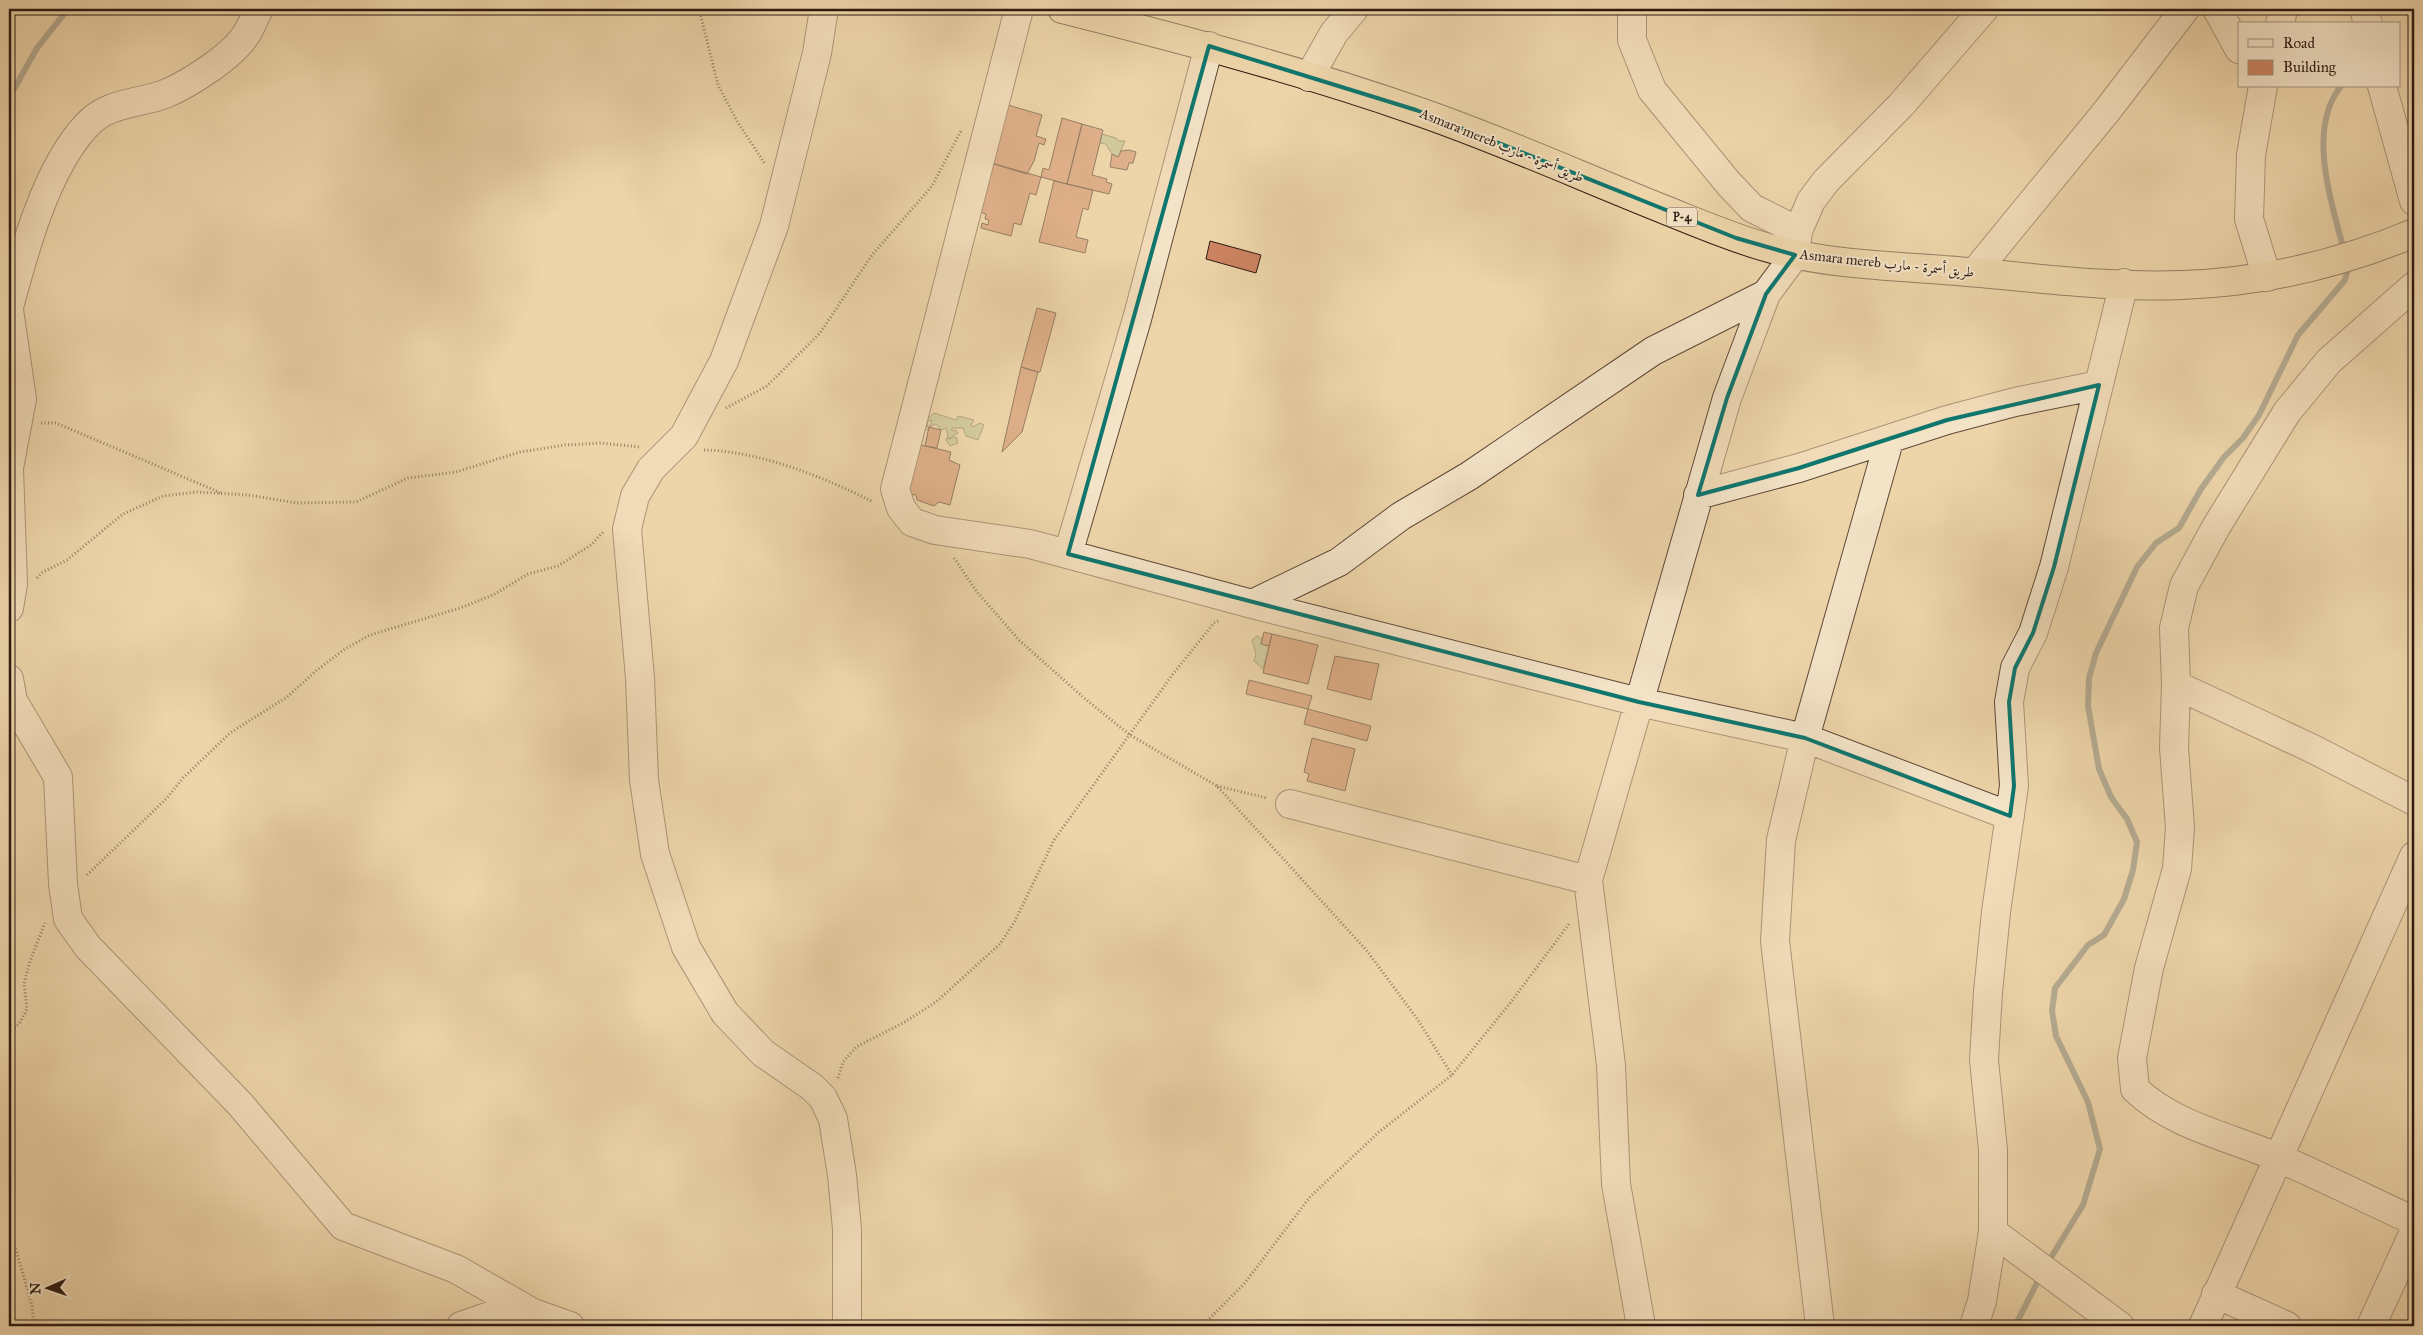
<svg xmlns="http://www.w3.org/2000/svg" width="2423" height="1335" font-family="'IM FELL Great Primer',Amiri,serif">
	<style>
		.green { fill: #b2be8d; stroke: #706c4f }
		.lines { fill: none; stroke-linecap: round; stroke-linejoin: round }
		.stream { stroke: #6f7871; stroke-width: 6 }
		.building { fill: #cd8361; stroke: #2e1a11 }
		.minor-casing { stroke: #5e4837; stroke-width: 30 }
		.highway-casing { stroke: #2e1a11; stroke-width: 30 }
		.path { stroke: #2e1a11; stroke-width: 3; stroke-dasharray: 1 2.5; stroke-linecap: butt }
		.minor { stroke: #f3e3c7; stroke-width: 28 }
		.highway { stroke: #edd4a9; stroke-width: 28 }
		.marked { fill: none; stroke: #0f766e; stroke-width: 4; stroke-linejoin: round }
		.labels { text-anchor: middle; stroke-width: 4; stroke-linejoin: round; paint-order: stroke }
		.shield { fill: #f3e3c7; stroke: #695648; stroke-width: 1 }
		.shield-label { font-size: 12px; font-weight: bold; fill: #2e1a11 }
		.street-label { font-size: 14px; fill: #2e1a11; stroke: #f3e3c7 }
	</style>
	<rect width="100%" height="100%" fill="#edd4a9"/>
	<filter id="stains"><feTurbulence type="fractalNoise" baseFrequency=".004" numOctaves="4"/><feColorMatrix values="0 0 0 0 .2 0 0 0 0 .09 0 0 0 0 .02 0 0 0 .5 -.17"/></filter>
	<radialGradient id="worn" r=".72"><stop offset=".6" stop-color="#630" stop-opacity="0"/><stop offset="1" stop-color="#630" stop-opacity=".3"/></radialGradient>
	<path class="green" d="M1102,134L1116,138L1119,141H1125L1118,157L1112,154L1106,144L1100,143Z
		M934,413L956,420L958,416L974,420L971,425L972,427L980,423L984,425L978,440L966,436L963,428H952V431L956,430L958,433L948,439L956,437L958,443L950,446L946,440L948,436L946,428L941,430L936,424L929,427L932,421L929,420L927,424L929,430L923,429L927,419Z
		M1257,636L1262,639L1261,644L1269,646L1263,669L1254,661L1256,654L1252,640Z"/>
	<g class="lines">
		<path class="stream" d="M2341,86C2306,130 2332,203 2344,251
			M9,98L37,48L68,9
			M2047,1264L2083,1205L2100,1149L2088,1102L2056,1036L2052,1011L2055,988L2088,945L2104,935L2124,899L2133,870L2137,842L2127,819L2111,797L2099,769L2088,706L2089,678L2096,653L2137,567L2156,543L2179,528L2201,489L2224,457L2243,438L2259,415L2298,335L2345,280L2348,269L2346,264
			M2015,1326L2041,1275"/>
	</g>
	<path class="building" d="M998,102L1042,115L1036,136L1046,139L1044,145L1039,143L1034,161L1027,174L984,161Z
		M1062,118L1082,124L1067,184L1041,177L1043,168L1049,170Z
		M1082,124L1103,130L1092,175L1107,179L1106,182L1112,184L1109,194L1067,184Z
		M1129,150L1136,152L1133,163H1129L1127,170L1110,167L1112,154L1118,157L1121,151Z
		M984,161L1041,177L1036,195L1030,193L1021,225L1014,223L1011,236L981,228L982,223L988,225L989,220L985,219L986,214L973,210Z
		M1054,181L1093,190L1088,210L1083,208L1076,237L1088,240L1085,253L1039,242Z
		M1210,241L1261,255L1256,273L1206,259Z
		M1037,308L1056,313L1040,372H1038L1021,367Z
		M1021,367L1038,372L1022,432L1002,452Z
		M929,427L941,430L937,448L925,446Z
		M917,444L951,452L949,460L960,465L950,505L939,502L934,506L917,500L916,495L907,494Z
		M1264,632L1272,634L1269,646L1261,644Z
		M1272,634L1318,645L1308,684L1263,673Z
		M1335,656L1379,664L1371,700L1327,689Z
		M1249,680L1312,696L1308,709L1246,694Z
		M1308,709L1371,726L1367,741L1304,724Z
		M1312,738L1355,749L1345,791L1307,781L1309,774L1304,772Z"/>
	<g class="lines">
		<g class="minor-casing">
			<path id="minor" d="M824,9L817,53L774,226L724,361L684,436L651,469L635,496L627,529L640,678L644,780L655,854L686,947L725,1013L763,1053L812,1087L823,1098L833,1119L842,1175L847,1229V1326
				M1019,9L895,489L901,508L912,522L935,530L1030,544L1252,604L1639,702L1805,738L2010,816
				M1632,9V40L1652,90L1729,184L1752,208L1798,231
				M2217,9L2239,49
				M2364,9L2368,24
				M2280,24L2283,9
				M1309,77L1334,33L1354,9
				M2263,86L2251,155L2249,219L2267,277
				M2382,86L2414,201
				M1975,272L2106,112L2185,9
				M2414,286L2329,361L2287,412L2216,527L2184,586L2174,628L2176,685L2174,748L2180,827L2177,869L2149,968L2132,1058L2135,1089C2173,1126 2231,1137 2279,1158C2324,1178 2369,1200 2414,1221
				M9,307C24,251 46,169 86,126C107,102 138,104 165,94C189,84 231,57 245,36C251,28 254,18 259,9
				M9,310L22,399L9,468L13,584L9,608
				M1698,495L1799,468L1947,420L2015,402L2099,385
				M1068,554L1137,319L1209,46
				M1252,604L1339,562L1401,516L1469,476L1653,351L1766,294
				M9,679L13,701L58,777L63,884L68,919L88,947L240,1104L343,1226L456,1269L533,1313L570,1326
				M2176,685L2313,749L2414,801
				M1290,804L1588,880
				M1993,1232L2120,1326
				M2216,1294L2287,1326
				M461,1326L490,1316L533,1313
				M1641,1326L1616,1184L1611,1065L1588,880L1727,398L1766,294L1795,255L1798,231L1811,201L1826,181L1901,105L1984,9
				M1820,1326L1775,941L1781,840L1805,738L1889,441
				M1974,1326L1982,1301L1993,1232V1150L1984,1060L1988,992L1996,912L2014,786L2009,702L2015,668L2033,633L2054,567L2124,283
				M2203,1326L2414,856
				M2371,1326L2414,1232"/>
		</g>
		<g class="highway-casing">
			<path id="highway" d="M1062,9C1181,39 1299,70 1414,110C1499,139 1580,176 1663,209C1698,223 1732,238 1769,248C1829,265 1895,266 1957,271C2031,277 2109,288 2182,285C2263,282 2340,264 2414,233"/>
		</g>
		<path class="path" d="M699,9L718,85L737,121L765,164
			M726,408L767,386L820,333L872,255L932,186L961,131
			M41,423H56L221,493
			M704,450C759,451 824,477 873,502
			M954,558L977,592L1019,640L1084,698L1130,735L1217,786L1367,951L1418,1020L1452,1075
			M37,578L43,572L67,560L123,514L163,496L197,492L248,495L297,503L356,502L408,478L456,472L520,452L565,445L601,443L640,447
			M1217,786L1267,798
			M87,875L167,798L183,778L230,733L287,697L317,670L345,649L370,635L460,608L493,595L528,574L558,566L591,545L603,532
			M9,1032L19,1024L27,1009L24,984L30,961L45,923
			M838,1078L843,1062L856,1047L903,1023L936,1002L1000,944L1015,921L1054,840L1173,674L1214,623L1220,620
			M9,1225L32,1306L34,1326
			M1202,1326L1244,1284L1310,1197L1379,1132L1452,1075L1511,1002L1569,924"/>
		<use href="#minor" class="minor"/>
		<use href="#highway" class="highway"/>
	</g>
	<path d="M0 0H2423V1335H0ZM1209,46L1416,110L1736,238L1795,255L1766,294L1727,398L1698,495L1799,468L1947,420L2099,385L2054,567L2033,633L2015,668L2009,702L2014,786L2010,816L1805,738L1639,702L1068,554Z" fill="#edd4a9" fill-opacity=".55" fill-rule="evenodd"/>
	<path class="marked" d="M1209,46L1416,110L1736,238L1795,255L1766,294L1727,398L1698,495L1799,468L1947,420L2099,385L2054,567L2033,633L2015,668L2009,702L2014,786L2010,816L1805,738L1639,702L1068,554Z"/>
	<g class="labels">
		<rect class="shield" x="1667" y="207.5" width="30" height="19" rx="4"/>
		<g class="shield-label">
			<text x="1682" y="221">P-4</text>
		</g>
		<g class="street-label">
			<text transform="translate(1502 145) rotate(22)" y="5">Asmara mereb طريق أسمرة - مارب</text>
			<text transform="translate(1887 263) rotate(6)" y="5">Asmara mereb طريق أسمرة - مارب</text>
		</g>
	</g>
	<rect width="2423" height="1335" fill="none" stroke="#edd4a9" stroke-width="30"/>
	<rect x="10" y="10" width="2403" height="1315" fill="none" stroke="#2e1a11" stroke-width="2.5"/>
	<rect x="15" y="15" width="2393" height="1305" fill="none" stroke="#2e1a11"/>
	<rect x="2238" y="22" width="162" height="65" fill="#f3e3c7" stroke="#a4937e"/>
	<rect x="2248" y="39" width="25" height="8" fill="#f3e3c7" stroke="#a4937e"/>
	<text x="2283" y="48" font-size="15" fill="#2e1a11">Road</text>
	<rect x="2248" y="60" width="25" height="15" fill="#cd8361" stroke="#a4937e"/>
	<text x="2283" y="72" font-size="15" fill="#2e1a11">Building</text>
	<g transform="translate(48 1288) rotate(268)" stroke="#f3e3c7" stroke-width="4" paint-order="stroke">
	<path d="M0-4L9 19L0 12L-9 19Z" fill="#2e1a11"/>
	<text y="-8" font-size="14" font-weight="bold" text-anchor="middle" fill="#2e1a11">N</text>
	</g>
	<rect width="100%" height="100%" filter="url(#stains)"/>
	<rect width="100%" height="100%" fill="url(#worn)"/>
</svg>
